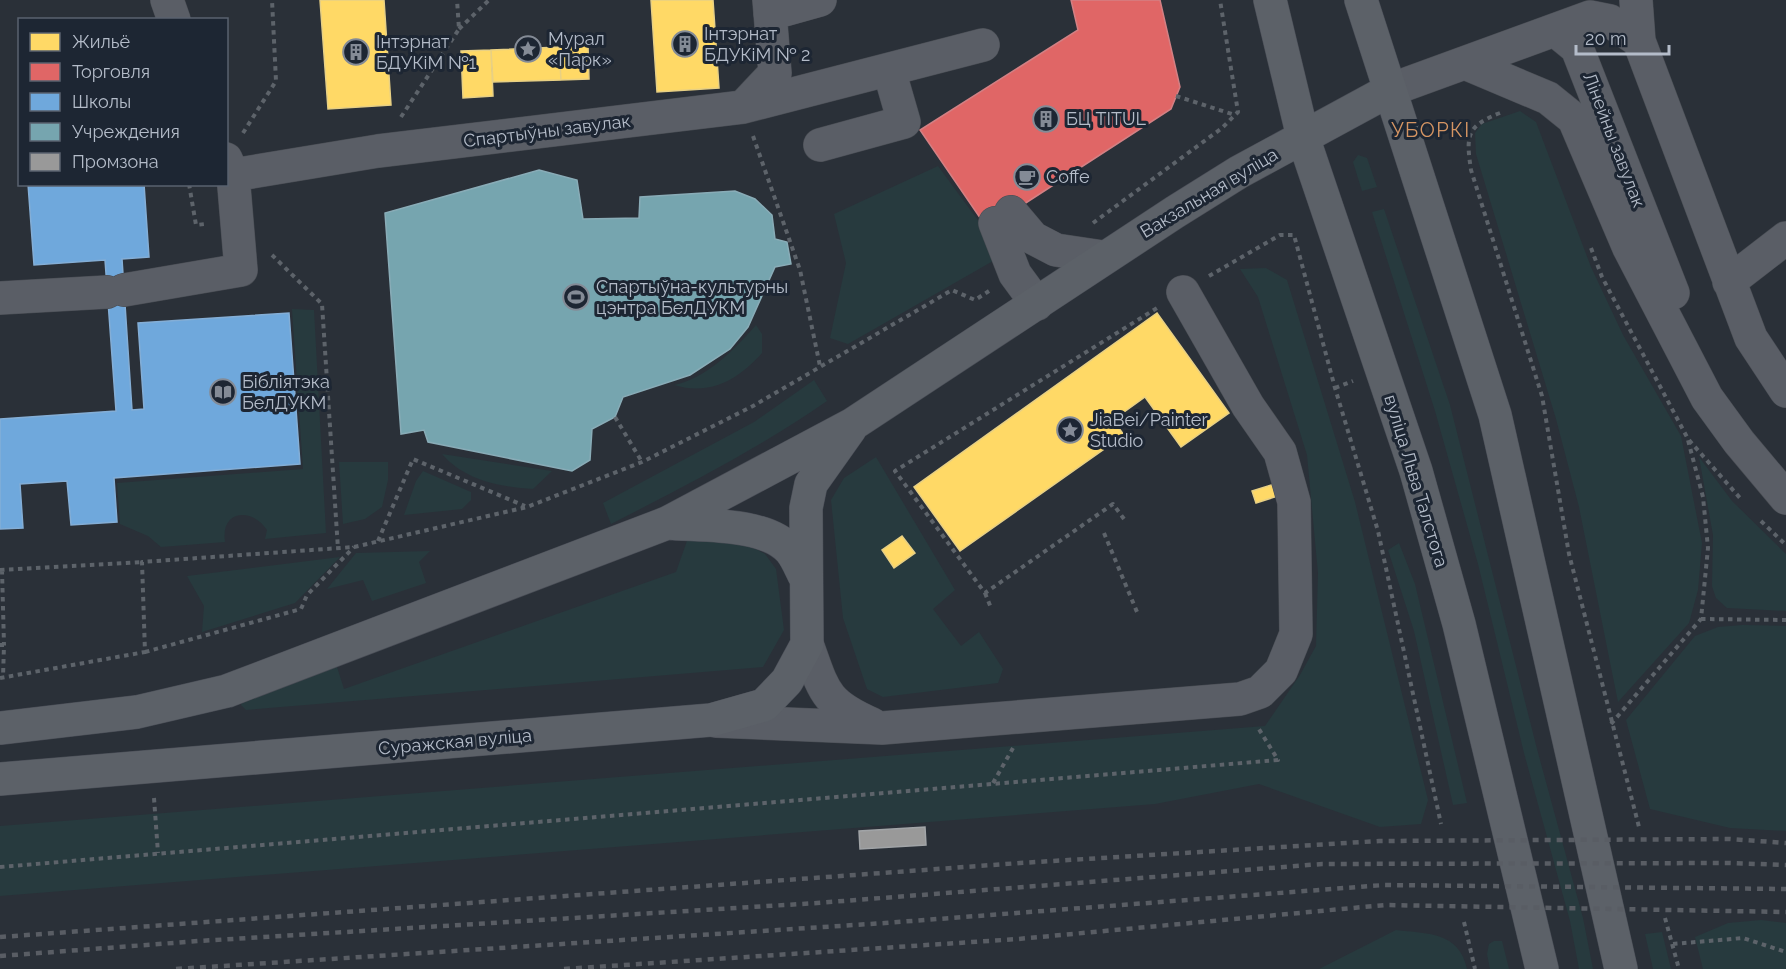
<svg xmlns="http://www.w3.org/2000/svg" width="1786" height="969" font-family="Raleway,sans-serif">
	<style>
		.green { fill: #273a3e }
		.homes { fill: #ffd966; stroke: #e8d084; stroke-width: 1.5 }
		.shops { fill: #e06666; stroke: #d38084; stroke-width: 1.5 }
		.schools { fill: #6fa8dc; stroke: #84aed6; stroke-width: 1.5 }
		.public { fill: #76a5af; stroke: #89acb7; stroke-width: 1.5 }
		.industry { fill: #999; stroke: #a1a4a7; stroke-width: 1.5 }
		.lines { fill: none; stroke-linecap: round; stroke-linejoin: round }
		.minor-casing { stroke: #484c53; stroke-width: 34 }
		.major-casing { stroke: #484c55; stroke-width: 34 }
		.path { stroke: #5d636a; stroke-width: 4; stroke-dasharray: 4.5 4.5; stroke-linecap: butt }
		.minor { stroke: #5a5e66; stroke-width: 33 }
		.major { stroke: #5c6168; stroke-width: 33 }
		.rail { stroke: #595d64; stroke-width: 4.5; stroke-dasharray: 6 6; stroke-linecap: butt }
		.labels { text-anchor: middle; stroke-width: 6; stroke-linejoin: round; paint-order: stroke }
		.poi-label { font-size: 18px; fill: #b4bcc9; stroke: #1d2633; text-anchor: start }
		.street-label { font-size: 18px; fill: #b4bcc9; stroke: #1d2633 }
		.neighbourhood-label { font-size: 20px; letter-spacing: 1.5px; fill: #d59563; stroke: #1d2633 }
	</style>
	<rect width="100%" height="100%" fill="#2a3038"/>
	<path class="green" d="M1520,111L1536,122L1591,267L1623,335L1681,436L1702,543L1698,590L1689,623L1618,702L1579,507L1556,419L1476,154L1475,133L1482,124Z
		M1358,155L1367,158L1377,187L1362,191L1353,162Z
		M938,166L994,242L1000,257L848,344L830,338L846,263L834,214Z
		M1384,209L1450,405L1537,749L1583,918L1593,969H1579L1570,921L1524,753L1478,564L1435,411L1372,212Z
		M1266,268L1287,280L1355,502L1428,800L1421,824L1380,827L1259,784L1155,804L0,896V826L1265,726L1300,675L1316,646L1318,573L1307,455L1258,297L1240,269Z
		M292,309L314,310L326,533L265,539L267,530C252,507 220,510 225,542L161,547L148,536L120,524L117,483L303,469Z
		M756,325L762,334V353C738,380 710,396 674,385C707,378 734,350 756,325Z
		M814,380L827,401C758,449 685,486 611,524L603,503L754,422Z
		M442,454L552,471L533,489C500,487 464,480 442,454Z
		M876,457L955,590L933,609L961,646L979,632L1003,669L998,683L883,697L867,689L843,618L831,500L844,478Z
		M1699,457L1732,501L1786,554V611L1727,608L1716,598L1712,586L1713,535Z
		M339,462H388V480L382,507L365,519L343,524Z
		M423,471L471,492V500L462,509L404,515L416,481Z
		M725,532L765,554L776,569L784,630L763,667L246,710L241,705L243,699L337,667L344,689L676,572L687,541Z
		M1399,543L1415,584L1467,803L1453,805L1414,631L1388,550Z
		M430,551L419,562L426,583L372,601L363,580L327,589L356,553Z
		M340,557L295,603L202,632L204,606L187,576Z
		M1742,625L1786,626V831L1730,828L1650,809L1626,720L1695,636L1718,627Z
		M1761,920L1786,923V969H1703L1695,937L1728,923Z
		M1396,930C1427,934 1459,931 1467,969H1319Z
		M1662,932L1671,969H1653L1645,934Z
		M1494,941H1502L1509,969H1490L1487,954L1489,944Z"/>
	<path class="homes" d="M320,0H384L391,105L328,109Z
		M651,0H713L719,88L657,92Z
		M588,46L589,79L561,80L559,47Z
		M559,47L561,80L493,82L491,50Z
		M491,50L493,96L463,98L461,51Z
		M1157,313L1229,413L1181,447L1145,397L1113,420L1124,435L960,551L914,487Z
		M1281,482L1284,494L1256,503L1252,491Z
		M902,536L915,553L894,568L882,550Z"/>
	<path class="shops" d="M1071,0H1160L1180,87L1171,109L987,228L920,130L1078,30Z"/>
	<path class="schools" d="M28,184H144L149,257L122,259L132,410L144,409L138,323L289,313L300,464L114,478L117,522L71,525L67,481L20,484L23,528L0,529V419L116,411L105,260L34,265Z"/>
	<path class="public" d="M539,170L577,180L583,219L639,218L640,197L735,191L755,199L772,215L775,239L787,242L791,264L775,267L748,327L730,349L690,375L623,397L615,417L592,429L590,460L572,471L428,442L424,430L401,434L385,213Z"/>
	<path class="industry" d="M925,827L926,845L860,849L859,831Z"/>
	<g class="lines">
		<g class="minor-casing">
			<path id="minor" d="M167,0L174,20
				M1636,0L1639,41
				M770,14L820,0
				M1555,30L1577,48L1673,293
				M1465,63L1548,98L1574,119L1629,248L1707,398L1739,442L1786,498
				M1390,90L1590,17L1610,21L1639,41L1751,338L1786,391
				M743,107L983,45
				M820,145L904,122L889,70
				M233,175L378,151L743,107L775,73L769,0
				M1011,212L1033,238L1056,250L1103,257
				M995,223L1015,274L1037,304
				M1729,282L1786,238
				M124,290L241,270L233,175L226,159
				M0,298L107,292
				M807,644C824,691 824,703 872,724
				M716,721L882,728L1240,699L1260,692L1281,671L1296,634L1294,502L1280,452L1248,406L1183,292"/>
		</g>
		<g class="major-casing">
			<path id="major" d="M1270,0L1303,137L1416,471L1459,624L1542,969
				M1361,0L1495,415L1621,969
				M667,523C702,526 765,522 790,550C796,557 800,567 804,575
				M0,728L137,712L227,691L667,523L853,424L1175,212L1239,172L1390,90
				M0,779L711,720L764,705L787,681L807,644L806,508L811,484L850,429"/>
		</g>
		<path class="path" d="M459,29L489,0
			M1176,96L1235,115
			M1500,113C1466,126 1466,136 1471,170L1542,396L1569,554L1639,827
			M401,117L459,29L457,0
			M243,133L276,81L272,0
			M753,136L800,270L820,366
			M189,184L196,225L205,224
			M1093,223L1222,128L1238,112L1220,0
			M1591,248L1602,277L1688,439L1740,498
			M272,255L322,304L338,549
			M1209,276L1280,235H1294L1335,388L1378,531L1441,824
			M1335,388L1353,381
			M615,417L642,462
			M1124,519L1113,504L985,593L895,471L1157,308
			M1761,521L1786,545
			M1104,533L1137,612
			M378,541L413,459L525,506
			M0,570L142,562
			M2,570L4,645
			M985,593L991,608
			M1701,619L1786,620
			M0,645H4L3,677
			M145,652L301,609L307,595L354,547
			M0,678L145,652L142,562L354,547L527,507L642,462L753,406L952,290L975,300L989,291
			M1611,724L1701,619L1708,548L1703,497L1688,440
			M993,783L1013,748
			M154,798L158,853
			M0,867L1278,760L1257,726
			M1665,918L1679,969
			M1464,922L1475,969
			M1673,944L1743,938L1786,952"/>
		<use href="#minor" class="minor"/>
		<use href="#major" class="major"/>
		<path class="rail" d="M0,937L1020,863L1379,841L1730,839L1786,843
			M0,956L199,941L817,903L1322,864L1730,863L1786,865
			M176,969L885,923L1384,885L1786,889
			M564,969L1018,939L1385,905L1786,912"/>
	</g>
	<defs>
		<g id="building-ring" transform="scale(1.35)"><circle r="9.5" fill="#1d2633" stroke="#848b96" stroke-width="1.5"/><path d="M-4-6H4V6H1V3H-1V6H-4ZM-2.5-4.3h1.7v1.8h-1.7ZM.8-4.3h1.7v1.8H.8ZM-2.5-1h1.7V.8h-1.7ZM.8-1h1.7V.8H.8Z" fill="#848b96"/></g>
		<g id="sight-ring" transform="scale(1.35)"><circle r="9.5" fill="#1d2633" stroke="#848b96" stroke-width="1.5"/><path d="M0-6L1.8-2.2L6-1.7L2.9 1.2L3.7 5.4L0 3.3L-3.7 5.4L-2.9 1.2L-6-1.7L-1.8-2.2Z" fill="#848b96"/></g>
		<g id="cafe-ring" transform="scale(1.35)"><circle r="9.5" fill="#1d2633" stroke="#848b96" stroke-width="1.5"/><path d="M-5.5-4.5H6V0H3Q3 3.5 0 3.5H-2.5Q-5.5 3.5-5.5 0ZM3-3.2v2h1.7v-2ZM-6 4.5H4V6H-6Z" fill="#848b96"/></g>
		<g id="stadium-ring" transform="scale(1.35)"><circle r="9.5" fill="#1d2633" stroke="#848b96" stroke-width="1.5"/><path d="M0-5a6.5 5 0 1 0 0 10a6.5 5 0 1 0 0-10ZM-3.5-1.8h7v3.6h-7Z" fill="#848b96"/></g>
		<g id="library-ring" transform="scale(1.35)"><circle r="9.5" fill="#1d2633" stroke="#848b96" stroke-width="1.5"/><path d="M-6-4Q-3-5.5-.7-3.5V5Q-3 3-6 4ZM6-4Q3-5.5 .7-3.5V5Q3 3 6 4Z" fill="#848b96"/></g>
	</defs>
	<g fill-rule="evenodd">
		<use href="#building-ring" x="685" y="44"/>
		<use href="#sight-ring" x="528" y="49"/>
		<use href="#building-ring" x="356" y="52"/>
		<use href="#building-ring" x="1046" y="119"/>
		<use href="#cafe-ring" x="1027" y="177"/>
		<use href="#stadium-ring" x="576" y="297"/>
		<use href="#library-ring" x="223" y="392"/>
		<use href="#sight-ring" x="1070" y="430"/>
	</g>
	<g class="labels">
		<g class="poi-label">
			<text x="704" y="40">Інтэрнат<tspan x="704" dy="21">БДУКіМ № 2</tspan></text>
			<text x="548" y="45">Мурал<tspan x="548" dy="21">«Парк»</tspan></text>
			<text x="376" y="48">Інтэрнат<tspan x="376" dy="21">БДУКіМ №1</tspan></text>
			<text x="1066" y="125">БЦ TITUL</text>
			<text x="1046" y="183">Coffe</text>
			<text x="596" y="293">Спартыўна-культурны<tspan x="596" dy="21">цэнтра БелДУКМ</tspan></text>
			<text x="242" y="388">Бібліятэка<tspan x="242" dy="21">БелДУКМ</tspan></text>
			<text x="1090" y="426">JiaBei/Painter<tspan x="1090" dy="21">Studio</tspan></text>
		</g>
		<g class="street-label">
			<text transform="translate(547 131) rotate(-7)" y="6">Спартыўны завулак</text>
			<text transform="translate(1614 140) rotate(69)" y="6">Лінейны завулак</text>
			<text transform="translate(1209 193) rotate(-31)" y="6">Вакзальная вуліца</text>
			<text transform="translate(1416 481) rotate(73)" y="6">вуліца Льва Талстога</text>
			<text transform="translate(455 742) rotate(-5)" y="6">Суражская вуліца</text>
		</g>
		<g class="neighbourhood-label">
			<text x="1431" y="137">УБОРКІ</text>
		</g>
	</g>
	<rect x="18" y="18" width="210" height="168" fill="#1d2633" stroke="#59626f" stroke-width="1.5"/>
	<rect x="30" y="33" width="30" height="18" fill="#ffd966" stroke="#59626f" stroke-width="1.5"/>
	<text x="72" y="48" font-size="18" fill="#b4bcc9">Жильё</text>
	<rect x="30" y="63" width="30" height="18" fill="#e06666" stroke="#59626f" stroke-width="1.5"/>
	<text x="72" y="78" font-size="18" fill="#b4bcc9">Торговля</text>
	<rect x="30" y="93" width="30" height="18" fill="#6fa8dc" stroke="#59626f" stroke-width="1.5"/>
	<text x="72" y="108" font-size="18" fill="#b4bcc9">Школы</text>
	<rect x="30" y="123" width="30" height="18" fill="#76a5af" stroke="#59626f" stroke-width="1.5"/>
	<text x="72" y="138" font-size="18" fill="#b4bcc9">Учреждения</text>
	<rect x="30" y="153" width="30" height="18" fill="#999999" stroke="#59626f" stroke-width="1.5"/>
	<text x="72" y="168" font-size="18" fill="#b4bcc9">Промзона</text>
	<path d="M1576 45v9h93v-9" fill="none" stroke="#b4bcc9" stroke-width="3"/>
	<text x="1585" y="45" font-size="18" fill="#b4bcc9" stroke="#1d2633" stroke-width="4.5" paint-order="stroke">20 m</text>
</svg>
